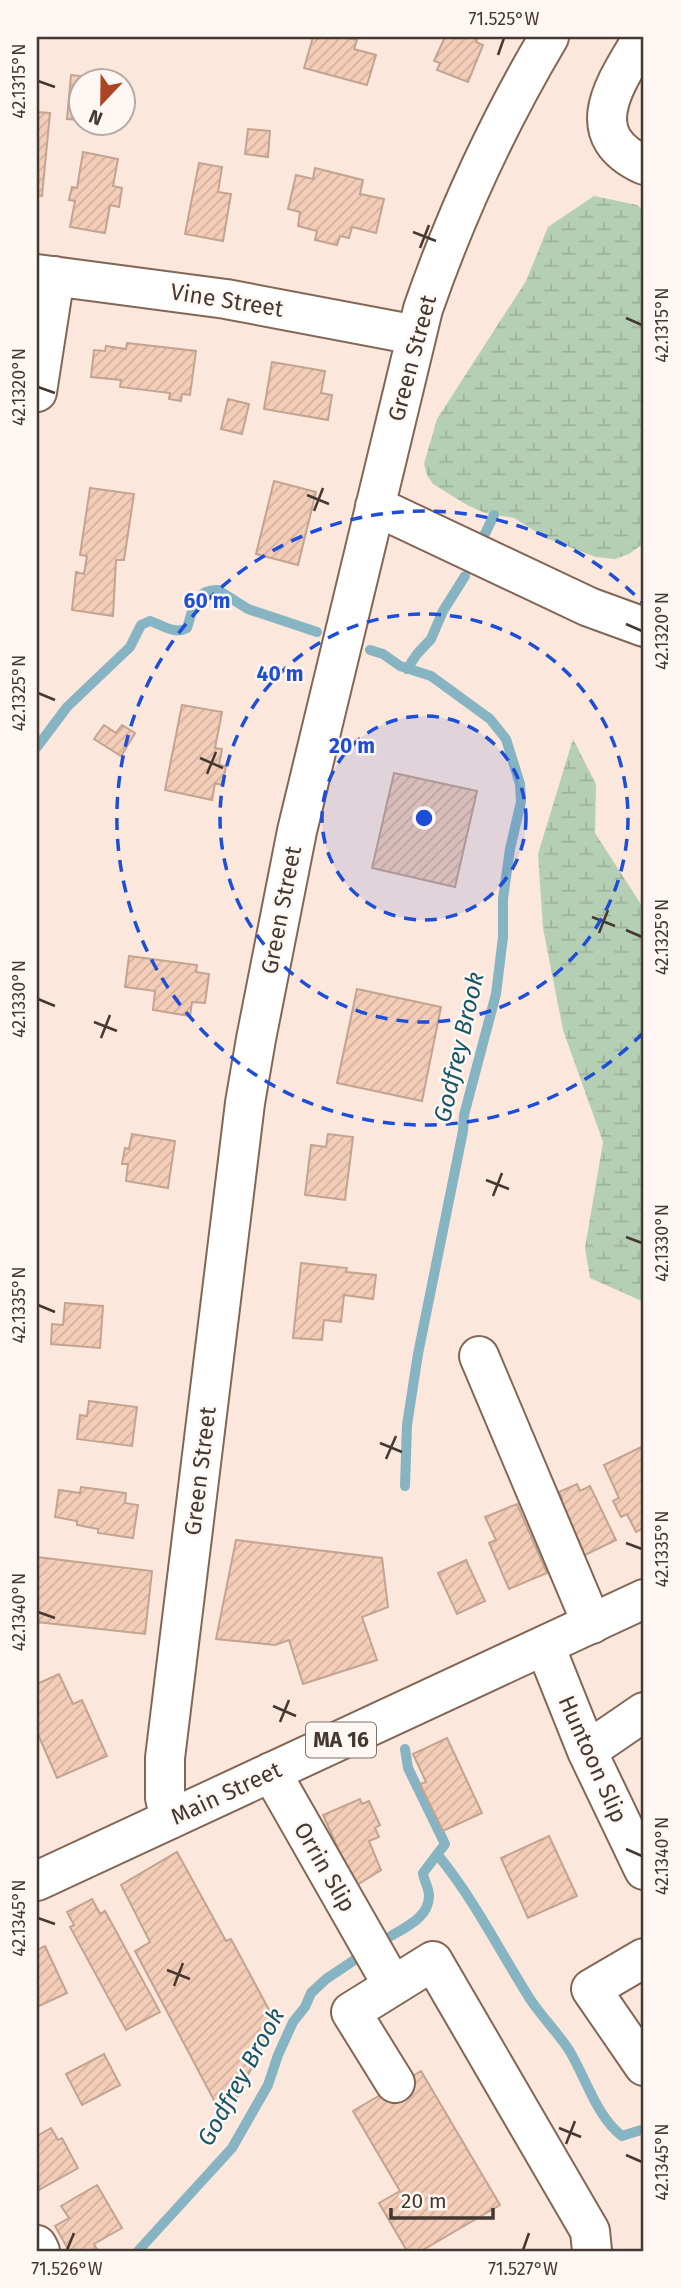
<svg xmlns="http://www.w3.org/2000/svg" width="681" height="2288" font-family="'Fira Sans',sans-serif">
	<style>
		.wetland { fill: url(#wetland-marsh) }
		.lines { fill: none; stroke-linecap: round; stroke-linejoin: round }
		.stream { stroke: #86b4c2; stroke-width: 10 }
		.building { fill: url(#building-hatch); stroke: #c2a491; stroke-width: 2 }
		.minor-casing { stroke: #836756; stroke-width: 42 }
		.major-casing { stroke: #836756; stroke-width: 42 }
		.minor { stroke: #fff; stroke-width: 38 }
		.major { stroke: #fff; stroke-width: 38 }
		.ticks { fill: none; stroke: #453830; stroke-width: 2.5 }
		.ring { fill: none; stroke: #1d4ed8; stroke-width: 3.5; stroke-dasharray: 12 9 }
		.labels { text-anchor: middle; stroke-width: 5; stroke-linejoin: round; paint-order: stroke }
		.shield { fill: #fef7f3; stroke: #7c716a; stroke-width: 2 }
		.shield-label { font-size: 21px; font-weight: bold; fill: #453830 }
		.street-label { font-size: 23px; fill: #453830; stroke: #fef7f3 }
		.water-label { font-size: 24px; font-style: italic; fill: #195666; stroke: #fef7f3 }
		.centre { fill: #1d4ed8; stroke: #fef7f3; stroke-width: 3.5 }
		.ring-label { font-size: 21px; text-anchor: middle; font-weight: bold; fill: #1d4ed8; stroke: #fef7f3; stroke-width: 5; stroke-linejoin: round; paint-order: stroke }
		.neatline { fill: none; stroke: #453830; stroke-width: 2.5 }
		.ticks-label { font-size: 18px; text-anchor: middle; fill: #453830 }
	</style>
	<defs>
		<pattern id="wetland-marsh" width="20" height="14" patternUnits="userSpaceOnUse" patternTransform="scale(1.75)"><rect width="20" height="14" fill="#b5cfb4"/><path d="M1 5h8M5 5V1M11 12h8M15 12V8" fill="none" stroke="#9db29b"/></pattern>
		<pattern id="building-hatch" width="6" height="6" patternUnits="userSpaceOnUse" patternTransform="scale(1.75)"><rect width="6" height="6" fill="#f3cdb7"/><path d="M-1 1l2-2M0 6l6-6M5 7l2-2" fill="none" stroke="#d2b19e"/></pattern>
	</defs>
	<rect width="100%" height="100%" fill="#fbe7db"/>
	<path class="wetland" d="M594,196L637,205L644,211V543L629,554L615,559L596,557L577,550L546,538L514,518L485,513L467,505L433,484L427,475L424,464L437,419L526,281L548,227Z
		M573,739L596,784L595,833L644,909V1302L590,1278L585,1248L603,1142L563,1030L543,928L538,854Z"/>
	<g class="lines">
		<path class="stream" d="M483,538L494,515
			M370,650L383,654L400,666L431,676L490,719L506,739L520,784L521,802L510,849L503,899V937L496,994L464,1115L463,1131L418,1354L407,1425L405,1486
			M407,669L417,654L431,639L443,611L465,576
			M37,747L67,707L130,647L141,625L150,621C162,625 175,635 187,628C193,610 194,589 218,590L248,609L317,632
			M437,1854C474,1899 499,1950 530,1999C542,2017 557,2032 569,2050C586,2078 596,2116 622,2136L644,2129
			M391,1936C406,1927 429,1917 429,1896C429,1888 424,1881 423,1873L445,1844L408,1768L405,1749
			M138,2251L232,2148L268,2085L278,2055L293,2022L305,2007L311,1993L326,1979L356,1959"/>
	</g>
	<path class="building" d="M313,37H345L357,40L354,49L376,55L367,85L304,68Z
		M445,37H478L476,42L483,45L468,82L437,70L440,63L434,61Z
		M71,75L112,80H80V120L67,119Z
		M37,112L50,113L42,196L37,195Z
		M248,129L270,131L268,157L245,154Z
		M83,152L118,159L113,186L122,188L119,207L110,205L105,233L70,227L75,201L69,200L72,187L77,188Z
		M199,163L222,167L218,192L231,194L223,241L185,234Z
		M315,168L363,180L360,194L384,199L376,233L352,227L349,238L340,236L337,245L315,240L317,231L298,226L300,212L288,209L296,175L313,179Z
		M127,343L196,351L190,395L182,394L181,401L169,399L170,393L120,387L121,380L91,377L94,350L105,351L106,346L126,349Z
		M272,362L325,371L321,393L332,395L328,420L264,409Z
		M228,399L249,404L242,434L221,429Z
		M274,481L316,492L298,565L256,554Z
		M90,488L134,494L124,560H116L113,616L72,610L76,572L84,574L87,556L80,555Z
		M182,705L222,712L215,748L222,749L219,765L226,766L222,785L215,783L212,800L165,790Z
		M104,725L116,733L122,725L135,733L121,756L94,739Z
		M394,773L477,791L455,887L372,868Z
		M129,956L197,965L196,972L209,974L205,1003L192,1002L190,1016L153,1010L155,991L125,987Z
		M357,989L441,1007L422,1101L337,1083Z
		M132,1134L175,1141L168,1188L126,1181L128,1164H122L125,1148L129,1149Z
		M328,1134L353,1137L345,1200L305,1195L311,1145L326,1147Z
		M301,1263L347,1268L346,1272L376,1275L373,1299L344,1295L341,1322L324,1320L322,1340L293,1338Z
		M65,1303L103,1306L100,1348L51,1344L52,1324L63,1325Z
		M89,1401L137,1407L132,1446L77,1439L80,1415L87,1416Z
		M641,1447L644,1454V1528L636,1532L627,1514L621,1517L613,1501L619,1498L604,1465Z
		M577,1484L580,1491L590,1486L616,1540L577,1559L551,1505L562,1499L559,1492Z
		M81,1487L126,1493L125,1503L138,1505L133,1538L98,1533V1529L77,1525V1521L55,1517L59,1490L80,1493Z
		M517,1504L547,1573L509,1589L489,1543L496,1540L485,1517Z
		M236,1540L382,1558L388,1607L362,1617L377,1660L303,1684L289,1640L275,1645L216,1639Z
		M37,1557L152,1571L145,1634L37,1622Z
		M466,1560L485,1601L457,1614L438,1573Z
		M59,1674L73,1704L82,1700L107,1756L57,1778L37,1732V1684Z
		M447,1738L482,1813L443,1831L420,1784L426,1782L413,1754Z
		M360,1799L362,1804L369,1801L380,1825L375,1828L379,1837L369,1841L381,1870L355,1886L323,1815Z
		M549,1836L577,1896L528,1918L501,1858Z
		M177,1852L226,1941L231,1939L275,2021L225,2121L135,1951L150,1942L121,1885Z
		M92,1899L100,1914L105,1911L160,2012L126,2030L70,1927L74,1925L67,1912Z
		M45,1946L67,1993L37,2007V1950Z
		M104,2054L120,2085L82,2105L66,2074Z
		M421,2071L500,2205L421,2251H407L379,2203L400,2191L353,2111Z
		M51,2128L58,2140L62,2138L78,2168L37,2191V2136Z
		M97,2185L122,2228L94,2244L98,2251H69L55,2226L69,2218L61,2206Z"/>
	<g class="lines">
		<g class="minor-casing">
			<path id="minor" d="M643,37C618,80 576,134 644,165
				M37,274L226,299L416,335
				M37,392L55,276
				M375,506L589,607L644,627
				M479,1356L592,1624
				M545,1646L587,1751L644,1870
				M587,1751L644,1712
				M271,1772L393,1986
				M170,1819L165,1798V1758L245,1103L256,1039L297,831L423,309C456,214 498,123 549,37
				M644,1958L591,1989L644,2066
				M395,2083L351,2012L433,1961L590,2231L592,2251
				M37,2245L40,2251"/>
		</g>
		<g class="major-casing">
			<path id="major" d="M37,1881L644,1599"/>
		</g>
		<use href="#minor" class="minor"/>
		<use href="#major" class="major"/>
	</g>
	<path class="ticks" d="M498,55L504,38M38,81L55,87M413,232L436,241M420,248L429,225M626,318L642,325M38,387L55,393M307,495L329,504M314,511L323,488M626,624L642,631M38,693L55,700M200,758L223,768M207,774L216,752M592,917L615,926M626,930L642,937M599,933L608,910M38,999L55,1006M94,1022L117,1031M101,1038L110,1015M486,1180L509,1189M493,1196L502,1173M626,1237L642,1243M38,1305L55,1312M380,1443L402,1452M386,1459L396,1436M626,1543L642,1549M38,1612L55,1618M273,1706L296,1716M280,1722L289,1700M626,1849L642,1856M38,1918L55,1924M167,1970L190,1979M174,1986L183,1963M559,2128L581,2137M566,2144L575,2121M626,2155L642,2162M67,2250L74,2233M523,2250L529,2233"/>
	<circle cx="424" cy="818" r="102" fill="#1d4ed8" fill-opacity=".12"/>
	<g class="ring">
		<circle cx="424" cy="818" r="102"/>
		<circle cx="424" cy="818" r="204"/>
		<path d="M643 1033A307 307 0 1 1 643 603"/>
	</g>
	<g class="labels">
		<rect class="shield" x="306" y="1722.5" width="70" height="35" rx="5"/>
		<g class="shield-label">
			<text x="341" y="1747">MA 16</text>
		</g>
		<g class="street-label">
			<text transform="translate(227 300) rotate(9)" y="8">Vine Street</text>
			<text transform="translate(412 358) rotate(-75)" y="8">Green Street</text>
			<text transform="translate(281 910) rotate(-79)" y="8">Green Street</text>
			<text transform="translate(200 1471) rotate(-83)" y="8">Green Street</text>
			<text transform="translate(593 1759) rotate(66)" y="8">Huntoon Slip</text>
			<text transform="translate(226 1793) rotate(-25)" y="8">Main Street</text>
			<text transform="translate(325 1867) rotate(60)" y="8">Orrin Slip</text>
		</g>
		<g class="water-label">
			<text transform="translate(459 1047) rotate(-77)" y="8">Godfrey Brook</text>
			<text transform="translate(241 2077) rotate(-61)" y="8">Godfrey Brook</text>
		</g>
	</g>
	<circle cx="424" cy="818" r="10" class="centre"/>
	<g class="ring-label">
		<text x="207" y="608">60 m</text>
		<text x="280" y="681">40 m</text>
		<text x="352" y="753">20 m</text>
	</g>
	<rect width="681" height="2288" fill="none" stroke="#fef7f3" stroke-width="77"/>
	<g transform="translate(102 102) rotate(202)"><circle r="33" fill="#fef7f3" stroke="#b4aba5" stroke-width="2"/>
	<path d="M0-5L12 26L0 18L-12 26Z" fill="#ac4521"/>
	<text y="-10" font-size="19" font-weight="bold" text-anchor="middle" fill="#453830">N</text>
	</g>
	<path d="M391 2208v10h102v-10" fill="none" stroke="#453830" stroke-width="3.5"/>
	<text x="401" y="2208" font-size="21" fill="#453830" stroke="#fef7f3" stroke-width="5" paint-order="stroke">20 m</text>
	<rect x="38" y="38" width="604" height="2212" class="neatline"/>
	<g class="ticks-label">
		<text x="504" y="25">71.525°W</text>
		<text transform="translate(19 81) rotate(-90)" y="6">42.1315°N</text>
		<text transform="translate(662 325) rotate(-90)" y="6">42.1315°N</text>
		<text transform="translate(19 387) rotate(-90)" y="6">42.1320°N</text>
		<text transform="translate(662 631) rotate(-90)" y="6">42.1320°N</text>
		<text transform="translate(19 693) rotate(-90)" y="6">42.1325°N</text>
		<text transform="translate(662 937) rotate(-90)" y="6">42.1325°N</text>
		<text transform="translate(19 999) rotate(-90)" y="6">42.1330°N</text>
		<text transform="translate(662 1243) rotate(-90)" y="6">42.1330°N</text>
		<text transform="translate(19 1305) rotate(-90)" y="6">42.1335°N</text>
		<text transform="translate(662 1549) rotate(-90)" y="6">42.1335°N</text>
		<text transform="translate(19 1612) rotate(-90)" y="6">42.1340°N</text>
		<text transform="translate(662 1856) rotate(-90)" y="6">42.1340°N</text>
		<text transform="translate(19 1918) rotate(-90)" y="6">42.1345°N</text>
		<text transform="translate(662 2162) rotate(-90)" y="6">42.1345°N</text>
		<text x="67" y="2275">71.526°W</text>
		<text x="523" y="2275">71.527°W</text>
	</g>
</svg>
